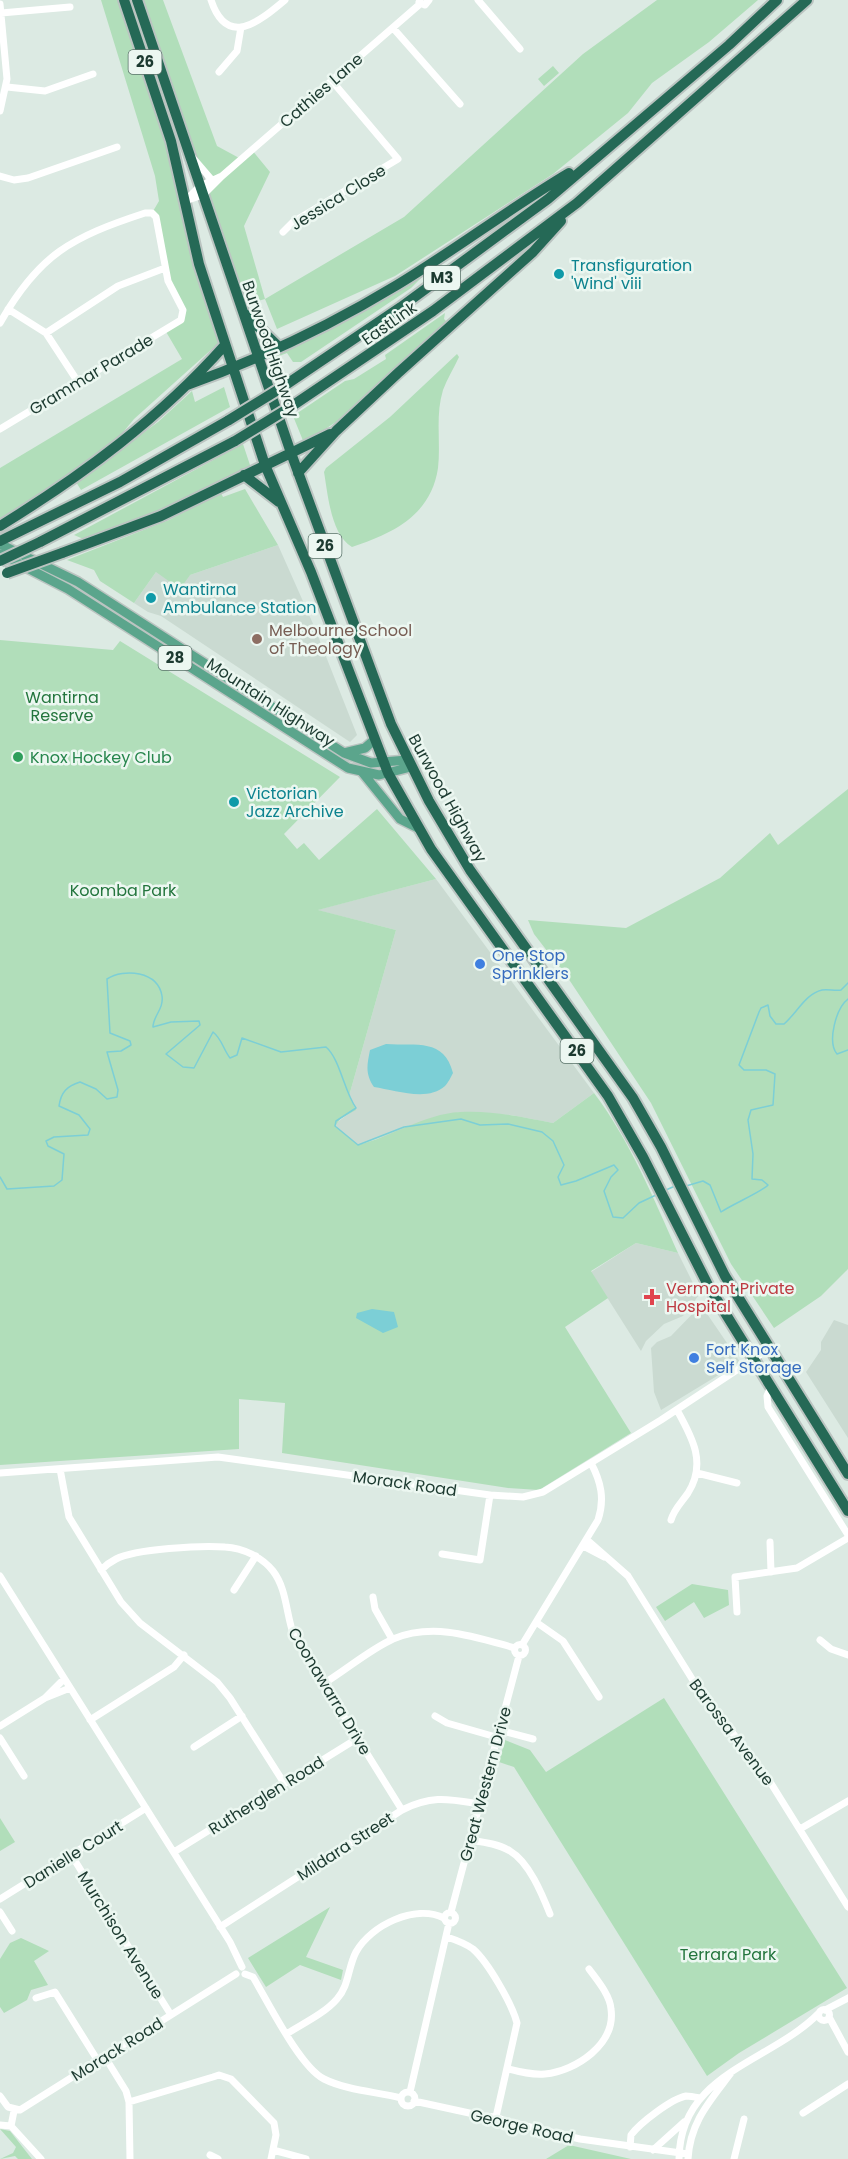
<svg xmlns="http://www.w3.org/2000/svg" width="848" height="2159" font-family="Poppins,sans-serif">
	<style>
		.built { fill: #cadad1 }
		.green { fill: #b1deba }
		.water { fill: #7ccfd6 }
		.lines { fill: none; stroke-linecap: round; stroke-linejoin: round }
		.stream { stroke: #7ccfd6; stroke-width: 1.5 }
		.major-casing { stroke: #bbc4c1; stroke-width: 12 }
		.highway-casing { stroke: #bbc4c1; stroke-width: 14 }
		.minor { stroke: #fff; stroke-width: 7 }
		.major { stroke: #5ba58c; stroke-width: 9 }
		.highway { stroke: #256956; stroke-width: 10 }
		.highway-bridge-casing { stroke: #bbc4c1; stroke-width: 14; stroke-linecap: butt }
		.highway-bridge { stroke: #256956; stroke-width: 10 }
		.culture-dot { fill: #0f9aa8; stroke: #ecf7f1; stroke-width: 2 }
		.education-dot { fill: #8d6e63; stroke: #ecf7f1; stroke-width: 2 }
		.leisure-dot { fill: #2e9e5b; stroke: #ecf7f1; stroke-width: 2 }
		.shop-dot { fill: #3f7fe0; stroke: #ecf7f1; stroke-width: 2 }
		.health-dot { fill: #e0444e; stroke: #ecf7f1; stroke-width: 2 }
		.labels { text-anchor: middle; stroke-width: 5; stroke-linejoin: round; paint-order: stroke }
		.shield { fill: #ecf7f1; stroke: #5a736a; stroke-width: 1.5 }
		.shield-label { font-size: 15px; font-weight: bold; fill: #1c3a30 }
		.street-label { font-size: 16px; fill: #1c3a30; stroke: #ecf7f1 }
		.culture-label { font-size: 16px; fill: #0d838f; stroke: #ecf7f1; text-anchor: start }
		.education-label { font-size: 16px; fill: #785e54; stroke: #ecf7f1; text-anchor: start }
		.park-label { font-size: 16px; fill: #23753d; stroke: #ecf7f1 }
		.leisure-label { font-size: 16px; fill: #27864d; stroke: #ecf7f1; text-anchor: start }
		.shop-label { font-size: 16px; fill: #366cbe; stroke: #ecf7f1; text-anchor: start }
		.health-label { font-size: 16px; fill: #be3a42; stroke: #ecf7f1; text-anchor: start }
	</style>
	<rect width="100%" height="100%" fill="#dceae3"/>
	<path class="built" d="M278,545L314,626L357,735L350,742L161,616L148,612L134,603L156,572L190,575Z
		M436,879L594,1093L553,1123L511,1115L459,1112L358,1145L341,1133L335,1124L356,1108L349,1096L396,930L317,910Z
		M636,1243L678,1253L699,1295L683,1316L664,1324L646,1341L641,1351L591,1272Z
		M701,1305L740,1362L661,1410L654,1392L651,1348L657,1342L671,1336Z
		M834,1320L848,1325V1438L806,1372L821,1350V1342Z"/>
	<path class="green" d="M101,0H124L166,124L223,339L134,419L115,442L58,484L0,518V468L182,359L165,330L183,317L170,286L152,213L159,201L155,176Z
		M137,0H163L217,146L241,159L252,150L270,172L244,226L265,299L404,217L583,54L657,0H758L709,42L652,83L628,113L553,174L395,276L277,329L265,299L240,306L203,195L211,179L199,164Z
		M553,66L559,73L544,86L538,79Z
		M421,275L422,277L411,288L301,362H293L287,353L274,358L273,355Z
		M445,313L444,319L448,323L342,418L304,443L293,416L345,381L354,379L386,359L385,355Z
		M457,354L459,357C454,368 447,379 443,390C435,416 441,442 438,468C431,515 394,533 352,547C331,535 328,495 324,472L326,468L390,417Z
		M224,387L230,407L81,490L76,482L158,422L192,391L195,402Z
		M243,444L251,468L165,511L88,541L74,535Z
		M245,489L278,545L190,575L180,589L156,572L134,603L100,581L94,570L67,560L169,520L221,493L223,497Z
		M0,640L113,650L120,641L340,777L284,834L297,849L304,843L319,860L377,809L436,879L318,910L396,930L349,1096L356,1110L341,1118L335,1126L358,1145C391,1137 424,1114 460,1112C491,1110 523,1117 553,1123L594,1093C630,1141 653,1197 678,1253L636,1243L591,1271L608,1298L565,1327L631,1433L539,1490L508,1488L282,1453L285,1403L239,1399V1449L0,1465Z
		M848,789V1269L821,1296L774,1328L731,1264L651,1103L568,978L534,934L528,920L626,928L720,878L770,833L778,845Z
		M692,1584L728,1590L729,1605L704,1618L694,1602L665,1621L656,1607Z
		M664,1698L847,1988L739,2053L707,2076L514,1767L499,1762L505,1740L530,1750L546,1772Z
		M0,1818L15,1842L0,1851Z
		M330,1907L306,1957L343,1970L341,1980L300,1965L266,1987L248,1958Z
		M21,1938L49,1951L34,1961L48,1985L31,1990L27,2000L4,2013L0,2007V1959L10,1943Z
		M0,2129L10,2131L32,2159H18L15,2156L0,2159L13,2153L16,2147Z
		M569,2145L631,2159H546Z"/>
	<path class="water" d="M386,1044C417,1046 444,1038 453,1073C451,1077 448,1083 445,1086C428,1102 394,1090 374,1087C365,1074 367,1065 370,1050Z
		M372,1309L394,1312L398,1327L383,1333L356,1318L357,1313Z"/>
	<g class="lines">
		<path class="stream" d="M848,999C836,1008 827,1042 837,1054L848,1050
			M0,1177L7,1189L54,1186L62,1180L64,1154L48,1146L46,1141L54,1137L88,1135L90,1129L79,1115L59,1106C61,1092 67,1086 80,1082L96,1089L107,1099L117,1097L118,1090L107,1052L121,1051L131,1045L130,1041L110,1033L107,979C124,968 158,971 162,996C164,1009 153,1016 153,1027L171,1022L199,1021L200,1025L166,1054L183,1067L194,1068L213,1032C222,1039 223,1049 230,1058L237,1055L242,1038L281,1052L326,1047C340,1059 344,1091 356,1108L336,1121L335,1126L358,1145L404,1127L461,1119L480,1125L508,1124L542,1132L553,1141L564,1165L558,1177L561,1185L576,1181L614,1165L618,1170L611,1177L604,1191L613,1217L623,1218L639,1203L656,1195
			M686,1186L703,1181L710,1185L721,1212C731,1205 763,1191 768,1185L762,1180L752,1179L753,1154L748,1120L751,1110L773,1105L775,1074L766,1070H744L739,1065L759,1012L761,1008L768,1005L770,1016L776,1024H784C797,1013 805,994 822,990C828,989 835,991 841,990L848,983
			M666,1190L675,1186"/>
		<g class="major-casing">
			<path id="major" d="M0,544L78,582L344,753L371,763L407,760
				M0,554L68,589L348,768L379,775L411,767
				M344,753L365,748L373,741
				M362,772L400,819L418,828"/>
		</g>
		<g class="highway-casing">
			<path id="highway" d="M124,0L171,141L199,264L265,465L311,572L388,773L431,849L608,1096L643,1157L709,1287L848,1511
				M137,0L291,453L391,724L429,801L470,870L633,1098L661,1147L725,1276L848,1474
				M245,314L279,347
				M187,385C260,359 331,325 397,285C455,250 510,208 569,173
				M281,388L401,307L548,199L729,45L777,0
				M289,408L433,311L577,203L807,0
				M298,473L336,431L398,373L533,252L561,221
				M244,475L279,502
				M0,526C83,475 160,418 225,345
				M0,541L120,482L229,420
				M40,542L235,441
				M62,553L161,516L330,434"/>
		</g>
		<path class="minor" d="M211,0C227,49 260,21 285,0
			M478,0L520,49
			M419,2L425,5L429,0
			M0,4L7,79L0,111
			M1,13L70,7
			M393,28L460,104
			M219,72L237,51L241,27
			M7,87L45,91L93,74
			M193,158L211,179
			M0,176L14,180L28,178L117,147
			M187,199L200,186L222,176
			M185,201L203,195L222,176L420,4
			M283,232L293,222L398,159L332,81
			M8,309L46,333L78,382
			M0,323C39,254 72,237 145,213H152L156,217L168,281L183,310L181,320L0,429
			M46,333L118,286L165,268
			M770,1389L767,1396L768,1407L848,1535
			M60,1469L69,1517L121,1602L140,1623L217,1682L230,1698L284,1783
			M0,1473L218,1457L490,1495L523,1497L543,1492L661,1420L770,1348
			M697,1473L737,1483
			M671,1520C674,1509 682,1502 688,1493C707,1463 692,1437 677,1410
			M587,1540L628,1576L699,1690L767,1777L848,1907
			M770,1542L771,1572
			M583,1546L604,1557
			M442,1554L480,1560L490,1495
			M101,1570C105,1566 110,1562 116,1559C135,1549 202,1545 225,1547C243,1548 262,1557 273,1571C287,1589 286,1615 294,1636L402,1810
			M0,1576L230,1942L242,1967
			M234,1590L256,1556
			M373,1597L375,1609L392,1639
			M737,1612L735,1577L797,1568L848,1538
			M536,1622L563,1641L599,1697
			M820,1640L831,1649L848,1655
			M514.5 1650a5.5 5.5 0 1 1 11 0a5.5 5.5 0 1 1-11 0Z
			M522,1645L598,1520C605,1499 601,1482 591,1463
			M323,1684C346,1670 369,1650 393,1639C434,1622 475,1637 515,1648
			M45,1698L70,1688
			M435,1716L447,1723L496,1737
			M90,1720L174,1667L184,1655
			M0,1726L45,1698L64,1679
			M499,1730L533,1739
			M0,1738L24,1776
			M194,1747L242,1716
			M800,1829L848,1801
			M470,1840C483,1842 499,1844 510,1851C529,1862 542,1894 550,1914
			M174,1852L358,1738
			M72,1856L171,2015
			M0,1899L146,1808
			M0,1912L12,1931
			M451,1912L519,1656
			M444.5 1918a5.5 5.5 0 1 1 11 0a5.5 5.5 0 1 1-11 0Z
			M220,1927L402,1810C432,1795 448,1799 480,1804
			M447,1937C456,1940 465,1943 473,1949C488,1962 512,2004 517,2023L496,2117
			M245,1974L253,1977C268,2002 300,2067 324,2079C346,2090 377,2092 401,2098
			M36,1998L55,1992L98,2061
			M818.5 2015a5.5 5.5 0 1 1 11 0a5.5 5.5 0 1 1-11 0Z
			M825,2010L848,1998
			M829,2017L848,2052
			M288,2033C304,2023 325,2013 337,1999C349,1986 348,1967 356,1952C371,1925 415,1904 444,1918
			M105,2057L126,2091L129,2102L130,2159
			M508,2069C520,2072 532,2075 545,2074C576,2071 616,2044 611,2009C610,1995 597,1980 589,1969
			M410,2092L449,1923
			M401 2099a7 7 0 1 1 14 0a7 7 0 1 1-14 0Z
			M0,2096L8,2107L20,2110L236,1974
			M414,2101L483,2116L496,2117L505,2121L580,2139L688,2154
			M129,2102L213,2077L219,2075L231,2079L274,2123L276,2135L271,2159
			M14,2111L11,2126L41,2159
			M803,2113L848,2084
			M0,2125L11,2126
			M630,2147L631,2135C640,2123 671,2099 686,2096C690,2096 695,2097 700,2098
			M273,2150L306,2159
			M653,2150L684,2122
			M210,2155L218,2159
			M679,2159C680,2072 770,2063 819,2013
			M688,2159C690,2122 710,2101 731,2073
			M734,2159L744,2119"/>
		<use href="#major" class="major"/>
		<use href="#highway" class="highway"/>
		<g class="highway-bridge-casing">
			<path id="highway-bridge" d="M229,420L281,388
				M235,441L289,408
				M0,561L40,542
				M7,573L62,553"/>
		</g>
		<use href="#highway-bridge" class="highway-bridge"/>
	</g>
	<g class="culture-dot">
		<circle cx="559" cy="274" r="6"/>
		<circle cx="151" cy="598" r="6"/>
		<circle cx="234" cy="802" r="6"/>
	</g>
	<circle class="education-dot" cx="257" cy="639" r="6"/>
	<circle class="leisure-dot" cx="18" cy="757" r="6"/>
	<g class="shop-dot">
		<circle cx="480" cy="964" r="6"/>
		<circle cx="694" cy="1358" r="6"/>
	</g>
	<path class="health-dot" d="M649 1288h6v6h6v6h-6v6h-6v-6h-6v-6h6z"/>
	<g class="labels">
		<g class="shield">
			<rect x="128.5" y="50" width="33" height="24" rx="4.5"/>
			<rect x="424" y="266" width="36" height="24" rx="4.5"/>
			<rect x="308.5" y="534" width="33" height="24" rx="4.5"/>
			<rect x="158.5" y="646" width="33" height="24" rx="4.5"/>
			<rect x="560.5" y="1039" width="33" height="24" rx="4.5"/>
		</g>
		<g class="shield-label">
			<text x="145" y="67">26</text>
			<text x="442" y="283">M3</text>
			<text x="325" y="551">26</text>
			<text x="175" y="663">28</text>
			<text x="577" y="1056">26</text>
		</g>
		<g class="street-label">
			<text transform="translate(321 90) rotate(-41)" y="6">Cathies Lane</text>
			<text transform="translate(338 197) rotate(-32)" y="6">Jessica Close</text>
			<text transform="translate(389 323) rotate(-35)" y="6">EastLink</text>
			<text transform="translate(271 349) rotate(71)" y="6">Burwood Highway</text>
			<text transform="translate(91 374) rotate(-31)" y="6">Grammar Parade</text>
			<text transform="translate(271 702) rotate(33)" y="6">Mountain Highway</text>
			<text transform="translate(448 798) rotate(61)" y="6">Burwood Highway</text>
			<text transform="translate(405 1483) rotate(8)" y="6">Morack Road</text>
			<text transform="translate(330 1691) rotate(59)" y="6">Coonawarra Drive</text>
			<text transform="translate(732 1732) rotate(53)" y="6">Barossa Avenue</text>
			<text transform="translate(485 1784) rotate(-75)" y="6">Great Western Drive</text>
			<text transform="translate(266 1795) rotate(-32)" y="6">Rutherglen Road</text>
			<text transform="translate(345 1846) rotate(-33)" y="6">Mildara Street</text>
			<text transform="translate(73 1854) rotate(-32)" y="6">Danielle Court</text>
			<text transform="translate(121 1935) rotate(58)" y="6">Murchison Avenue</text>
			<text transform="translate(117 2049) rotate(-32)" y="6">Morack Road</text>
			<text transform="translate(522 2126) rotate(13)" y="6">George Road</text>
		</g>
		<g class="culture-label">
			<text x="571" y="271">Transfiguration<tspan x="571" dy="18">'Wind' viii</tspan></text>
			<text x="163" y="595">Wantirna<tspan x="163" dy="18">Ambulance Station</tspan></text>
			<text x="246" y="799">Victorian<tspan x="246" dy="18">Jazz Archive</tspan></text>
		</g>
		<g class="education-label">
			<text x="269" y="636">Melbourne School<tspan x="269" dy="18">of Theology</tspan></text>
		</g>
		<g class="park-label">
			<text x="62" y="703">Wantirna<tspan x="62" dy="18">Reserve</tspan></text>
			<text x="123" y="896">Koomba Park</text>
			<text x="728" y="1960">Terrara Park</text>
		</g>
		<g class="leisure-label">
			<text x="30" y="763">Knox Hockey Club</text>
		</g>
		<g class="shop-label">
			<text x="492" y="961">One Stop<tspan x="492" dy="18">Sprinklers</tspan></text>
			<text x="706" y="1355">Fort Knox<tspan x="706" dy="18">Self Storage</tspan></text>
		</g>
		<g class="health-label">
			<text x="666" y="1294">Vermont Private<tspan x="666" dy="18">Hospital</tspan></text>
		</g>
	</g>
</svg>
